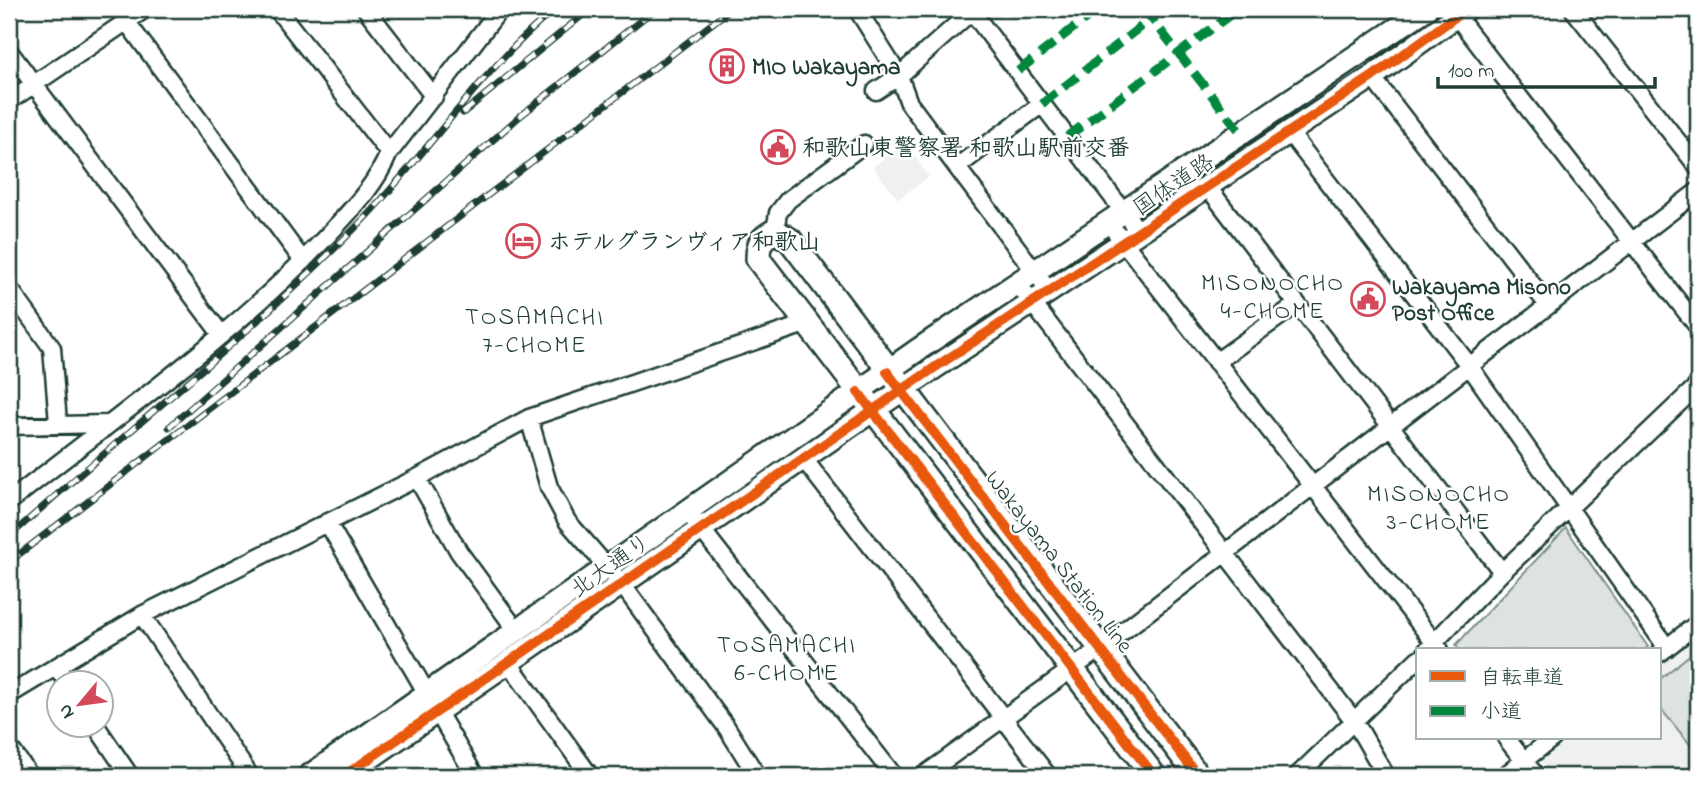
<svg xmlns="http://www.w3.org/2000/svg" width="1707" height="785" font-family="'Indie Flower','Klee One',sans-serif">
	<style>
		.built { fill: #eef1f0 }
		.green { fill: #dee3e2; stroke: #7e908b; stroke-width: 2 }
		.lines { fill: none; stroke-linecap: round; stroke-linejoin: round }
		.street-casing { stroke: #1f3d34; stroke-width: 21 }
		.secondary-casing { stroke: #1f3d34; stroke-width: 26 }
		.primary-casing { stroke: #1f3d34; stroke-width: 28 }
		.street { stroke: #fff; stroke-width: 16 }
		.secondary { stroke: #fff; stroke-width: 21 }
		.primary { stroke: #fff; stroke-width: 23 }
		.rail-casing { stroke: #1f3d34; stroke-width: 7 }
		.rail { stroke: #fff; stroke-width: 4.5; stroke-dasharray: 13; stroke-linecap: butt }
		.quiet { stroke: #00873e; stroke-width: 9; stroke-dasharray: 18 9; stroke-linecap: butt }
		.cycleway-casing { stroke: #fff; stroke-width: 15 }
		.cycleway { stroke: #e8590c; stroke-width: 10 }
		.labels { text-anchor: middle; stroke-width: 5; stroke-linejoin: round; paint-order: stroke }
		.poi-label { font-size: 23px; font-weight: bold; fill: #1f3d34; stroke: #fff; text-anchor: start }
		.street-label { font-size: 23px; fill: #1f3d34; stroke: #fff }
		.neighbourhood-label { font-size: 24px; letter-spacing: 2px; fill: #1f3d34; stroke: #fff }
	</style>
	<rect width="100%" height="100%" fill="#fff"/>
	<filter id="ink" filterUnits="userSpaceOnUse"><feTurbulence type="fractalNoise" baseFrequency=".0143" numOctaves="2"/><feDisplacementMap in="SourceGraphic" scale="14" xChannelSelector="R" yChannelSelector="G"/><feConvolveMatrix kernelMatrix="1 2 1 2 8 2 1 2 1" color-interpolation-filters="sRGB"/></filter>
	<g filter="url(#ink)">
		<path class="built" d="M898,148L911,151L929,177L898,199L873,167Z
			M1698,633V776H1553L1540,760L1567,738H1660V664Z"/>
		<path class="green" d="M1566,528L1648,647L1643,650H1459L1456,645Z
			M1698,648V754L1660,708V679Z"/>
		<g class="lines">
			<g class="street-casing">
				<path id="street" d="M277,9L389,153
					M366,9L434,97
					M857,9L899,76L909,103L1050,292
					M970,9L1139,232
					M1451,9L1698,327
					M1573,9L1698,167
					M126,21L303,261
					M9,51L221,334
					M1372,77L1548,305
					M876,91L899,76L974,9
					M9,101L145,9
					M1289,132L1468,364L1667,648
					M958,166L1042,104
					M1207,186L1502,572
					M1108,222L1440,650
					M775,231L778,213L788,200L864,144
					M1017,283L1355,722L1386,776
					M9,288L52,348L58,423
					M1216,362L1297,304
					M529,418L549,487L567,521L621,583L727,728L757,776
					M9,426L107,424
					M803,458L1048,776
					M417,478L459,552L517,631
					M9,502C116,417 232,337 326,237C351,210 375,187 389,153L500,9
					M688,512L894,776
					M327,522L475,776
					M142,615L250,776
					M1427,650L1502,572L1698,385
					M1660,653L1698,623
					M508,662L590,776
					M57,667L68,684
					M9,695L142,615L417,478L529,418L805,324
					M96,726L130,776
					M1506,738L1536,776
					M9,747L30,776
					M923,776L1101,648L1698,191
					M1297,776L1418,659
					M1504,776L1553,738"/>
			</g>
			<g class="secondary-casing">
				<path id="secondary" d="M9,774L10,776
					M309,776L919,349L1426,9
					M344,776L934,368L1372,77L1466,9"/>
			</g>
			<g class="primary-casing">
				<path id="primary" d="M1154,776L758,259C758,243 761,238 775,231L790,240L1198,776"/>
			</g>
			<use href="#street" class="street"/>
			<use href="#secondary" class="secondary"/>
			<use href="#primary" class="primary"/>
			<g class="rail-casing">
				<path id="rail" d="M463,113L590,9
					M169,427L519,117L655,9
					M9,537C124,433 247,338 356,227C426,156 478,73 555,9
					M9,562L731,9"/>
			</g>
			<use href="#rail" class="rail"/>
			<path class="quiet" d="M1144,9L1242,134
				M1018,71L1098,9
				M1042,104L1163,9
				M1067,137L1238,9"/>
			<g class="cycleway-casing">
				<path id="cycleway" d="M887,372L1198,776
					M858,392L1154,776
					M344,776L934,368L1372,77L1466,9"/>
			</g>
			<use href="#cycleway" class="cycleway"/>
		</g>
	</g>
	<defs>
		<g id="building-ring" transform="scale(1.75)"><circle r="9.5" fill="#fff" stroke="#d1495b" stroke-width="1.5"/><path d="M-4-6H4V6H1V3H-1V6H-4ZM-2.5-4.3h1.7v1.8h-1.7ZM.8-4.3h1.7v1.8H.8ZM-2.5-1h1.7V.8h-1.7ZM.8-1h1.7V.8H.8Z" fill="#d1495b"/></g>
		<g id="civic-ring" transform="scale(1.75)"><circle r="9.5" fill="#fff" stroke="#d1495b" stroke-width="1.5"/><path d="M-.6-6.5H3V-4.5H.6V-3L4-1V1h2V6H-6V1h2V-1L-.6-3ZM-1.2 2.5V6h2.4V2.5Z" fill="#d1495b"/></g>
		<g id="hotel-ring" transform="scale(1.75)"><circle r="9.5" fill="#fff" stroke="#d1495b" stroke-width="1.5"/><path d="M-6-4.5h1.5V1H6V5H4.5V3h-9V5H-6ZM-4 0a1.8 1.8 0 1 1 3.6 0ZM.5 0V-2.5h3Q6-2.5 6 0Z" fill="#d1495b"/></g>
	</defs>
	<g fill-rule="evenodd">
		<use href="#building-ring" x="727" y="66"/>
		<use href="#civic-ring" x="778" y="147"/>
		<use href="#hotel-ring" x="523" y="241"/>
		<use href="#civic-ring" x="1368" y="299"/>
	</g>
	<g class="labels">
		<g class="poi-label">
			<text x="752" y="74">MIO Wakayama</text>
			<text x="802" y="155">和歌山東警察署 和歌山駅前交番</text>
			<text x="548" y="249">ホテルグランヴィア和歌山</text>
			<text x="1392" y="294">Wakayama Misono<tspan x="1392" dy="26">Post Office</tspan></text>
		</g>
		<g class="street-label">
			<text transform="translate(1173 184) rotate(-34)" y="8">国体道路</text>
			<text transform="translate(1060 561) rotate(52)" y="8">Wakayama Station Line</text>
			<text transform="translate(610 565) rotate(-35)" y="8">北大通り</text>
		</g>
		<g class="neighbourhood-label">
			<text x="1273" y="290">MISONOCHO<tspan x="1273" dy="28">4-CHOME</tspan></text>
			<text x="535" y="324">TOSAMACHI<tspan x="535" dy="28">7-CHOME</tspan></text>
			<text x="1439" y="501">MISONOCHO<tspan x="1439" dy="28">3-CHOME</tspan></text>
			<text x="787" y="652">TOSAMACHI<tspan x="787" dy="28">6-CHOME</tspan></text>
		</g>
	</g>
	<rect width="1707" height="785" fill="none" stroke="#fff" stroke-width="35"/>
	<rect x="18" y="18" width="1672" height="750" fill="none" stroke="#1f3d34" stroke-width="2.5" filter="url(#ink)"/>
	<rect x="1416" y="648" width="245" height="91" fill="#ffffff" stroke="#a5b1ae" stroke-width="2"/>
	<rect x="1430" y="671" width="35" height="10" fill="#e8590c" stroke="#a5b1ae" stroke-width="2"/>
	<text x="1480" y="684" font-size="21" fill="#1f3d34">自転車道</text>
	<rect x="1430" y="706" width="35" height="10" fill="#00873e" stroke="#a5b1ae" stroke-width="2"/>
	<text x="1480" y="718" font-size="21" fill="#1f3d34">小道</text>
	<g transform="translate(80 704) rotate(241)"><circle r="33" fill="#ffffff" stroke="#a5b1ae" stroke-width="2"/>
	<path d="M0-5L12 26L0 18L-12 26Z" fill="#d1495b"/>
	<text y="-10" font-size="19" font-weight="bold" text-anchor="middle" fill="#1f3d34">N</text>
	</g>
	<path d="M1438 77v10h217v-10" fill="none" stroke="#1f3d34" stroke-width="3.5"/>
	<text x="1448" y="77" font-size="21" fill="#1f3d34" stroke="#ffffff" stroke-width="5" paint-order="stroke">100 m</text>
</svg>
